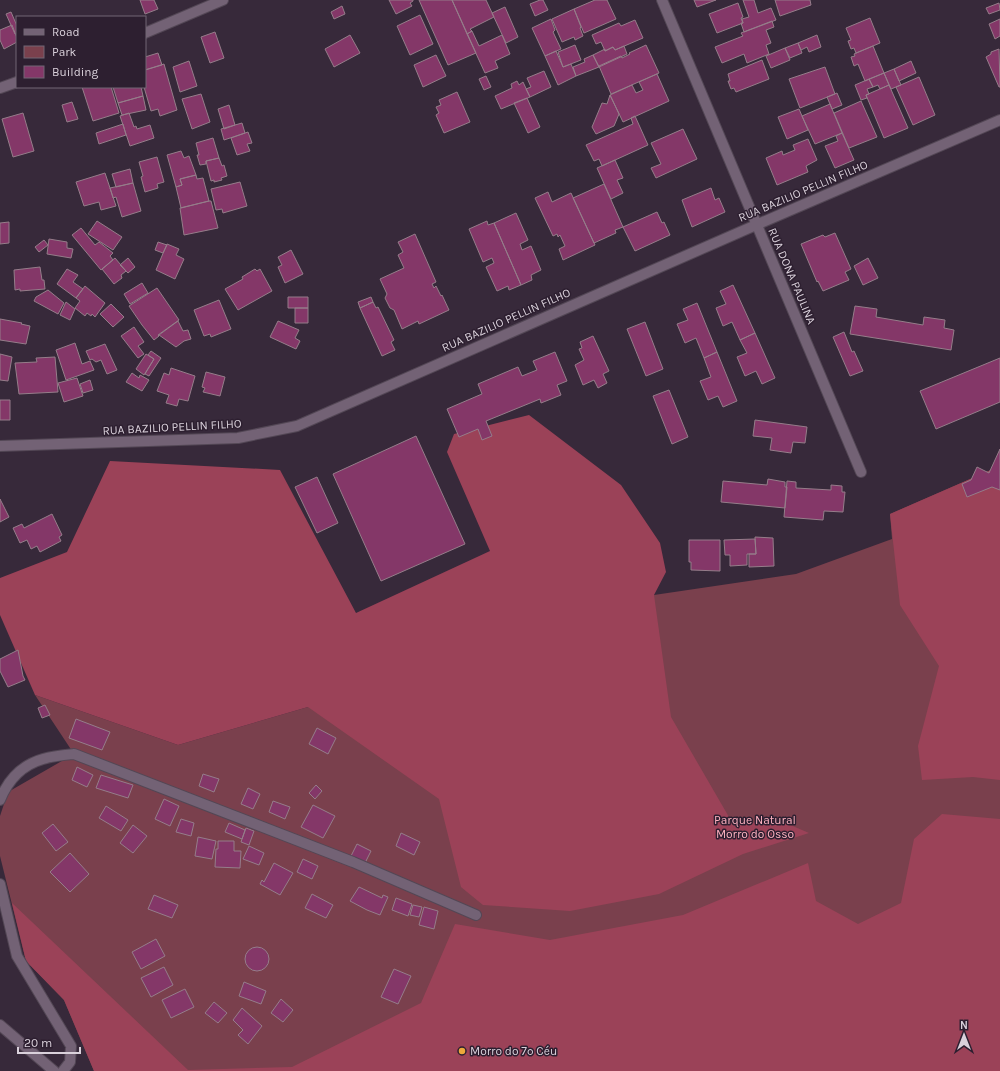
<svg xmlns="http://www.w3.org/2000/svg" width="1000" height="1071" font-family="Karla,sans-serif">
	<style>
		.green { fill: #7a404d }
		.forest { fill: #9b4258 }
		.building { fill: #843768; stroke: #957d8a }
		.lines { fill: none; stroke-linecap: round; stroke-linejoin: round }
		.minor-casing { stroke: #534755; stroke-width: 12 }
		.minor { stroke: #736275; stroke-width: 10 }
		.poi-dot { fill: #eda83b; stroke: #2d1f30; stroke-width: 1.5 }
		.labels { text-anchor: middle; stroke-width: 3; stroke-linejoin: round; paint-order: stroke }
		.street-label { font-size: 12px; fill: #dad1db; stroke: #2d1f30 }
		.park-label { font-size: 12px; fill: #feb2c0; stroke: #2d1f30 }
		.poi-label { font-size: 12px; fill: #dad1db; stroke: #2d1f30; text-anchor: start }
	</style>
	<rect width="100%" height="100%" fill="#37293a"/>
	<path class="green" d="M1000,466V1071H94L64,1000L26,961L0,856V816L8,792L74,754L35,695L178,745L308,707L654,595L796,574L892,539L890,514Z"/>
	<path class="forest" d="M529,415L621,485L660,543L666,572L654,595L671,717L733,824L781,821L809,833L743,854L659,894L570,911L483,905L461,887L439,799L308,707L178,745L35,695L0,615V578L67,552L110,461L280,470L356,613L490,551L447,452L454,434Z
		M1000,466V780L973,777L922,780L918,746L939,666L900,605L890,514Z
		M942,814L1000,819V1071H94L64,1000L26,961L12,903L188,1070L292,1067L421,1003L455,924L550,940L683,915L808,863L816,901L858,924L901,903L914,839Z"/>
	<path class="building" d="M140,0H154L158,9L145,14Z
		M389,0H413V1L410,3L412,6L396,14Z
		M419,0H452L476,53L448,65Z
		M452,0H486L494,17L470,29L472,31L467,34Z
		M540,0H543L548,10L535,16L530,4Z
		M595,0H607L616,19L584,33L574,9Z
		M694,0H716L697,7Z
		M743,0H754L758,13L771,8L776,20L744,32L741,23H743L742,19L749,17Z
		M775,0H810L811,5L780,16Z
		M738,3L743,17L741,18L743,23L717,33L709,14Z
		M999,3L1000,10L989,14L986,8Z
		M342,6L345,14L334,19L331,12Z
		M505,7L518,37L506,43L492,13Z
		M574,9L581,27L580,28L583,36L575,40L574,37L562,42L552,19Z
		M11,12L17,26V34H15L6,14Z
		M420,15L433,44L410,55L397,26Z
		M870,18L880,43L856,53L854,48L851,49L848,41L851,40L846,28Z
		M551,19L555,30L553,32L561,49L545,56L532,28Z
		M1000,19V36L995,39L989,24Z
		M635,20L643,38L615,50L613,47L605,51L601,42L596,44L592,35L619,23L621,26Z
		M772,21L774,27L766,30L771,43L766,45L769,54L747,63L744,54L722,63L715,47L743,36L741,33Z
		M12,25L17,38V42L4,49L0,40V30Z
		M472,31L479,46L502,35L510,54L495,61L498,68L485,73L467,34Z
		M215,32L224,58L210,63L201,37Z
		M350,35L360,53L334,67L325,49Z
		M817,35L821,47L809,52L807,47L801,50L798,43Z
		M798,43L802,53L790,58L785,48Z
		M575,45L581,60L563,67L558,52Z
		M646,45L659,73L611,94L599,66L621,56L622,58L630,54L629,53Z
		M624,46L627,54L599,67L593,55L605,49V51L613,47L615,50Z
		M873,46L884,73L865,81L858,64L854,66L851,57L855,56L854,54Z
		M785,48L790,60L771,68L766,56Z
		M999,49L1000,87H999L986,57L991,54V52Z
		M556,51L563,67L571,64L576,76L558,85L545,56Z
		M158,53L162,65L145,70V57Z
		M436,55L446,76L423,87L414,65Z
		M593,55L599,67L576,76L573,67L585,62L584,59Z
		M762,60L769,79L736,92L734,88L731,89L728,81H730L728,74Z
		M189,61L197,86L180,92L173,67Z
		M911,61L916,73L899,81L894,69Z
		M164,64L177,110L160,116L158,109L151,111L144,87H145V70Z
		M825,67L835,94L800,108L789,79Z
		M894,69L901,85L891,89L884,73Z
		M544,71L551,87L530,97L526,89L531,87L527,78Z
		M884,73L889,85L880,89L878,85L873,87L869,79Z
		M657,74L669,101L623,122L610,95L632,85L636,93L643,90L639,82Z
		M486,76L491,87L484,90L479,79Z
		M919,77L935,115L913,125L896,87Z
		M869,79L873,87L867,89L869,94L866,95L867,98L861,100L855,85Z
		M517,81L519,85L523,82L530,97L501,109L495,96L512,88L511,84Z
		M889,85L908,128L884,138L866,95Z
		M82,87H111L119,113L93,121Z
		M113,87H141L143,96L118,103Z
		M457,92L470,122L444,133L436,115L439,113L436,107L441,105L439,100Z
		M837,93L842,105L832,109L827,97Z
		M201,94L210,122L192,129L182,99Z
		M610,95L619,114L614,126L596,134L592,127L602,103L607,104Z
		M143,96L146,110L122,115L118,103Z
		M527,98L540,127L528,133L514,103Z
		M861,101L877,137L849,148L834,113Z
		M72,102L78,119L67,122L62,105Z
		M830,104L842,133L815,144L802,116Z
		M229,105L235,125L224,129L218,109Z
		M799,109L808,130L787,139L778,117Z
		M23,113L34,151L13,157L2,119Z
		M129,113L134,127L136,126L137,129L150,125L154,138L130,146L120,116Z
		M635,116L648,145L602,166L599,159L594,161L586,145L633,124L631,118Z
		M242,123L245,133L224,140L221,129Z
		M123,124L126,135L99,144L96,133Z
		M683,129L697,159L656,178L651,168L661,164L651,143Z
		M248,132L252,143L247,144L250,151L237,155L231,138Z
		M842,133L854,160L835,168L825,146L838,141L836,136Z
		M213,138L219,158L206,161V164L200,165L197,155H199L196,143Z
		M808,139L817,160L806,166L808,172L777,185L766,158L782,151L783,155L795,150L793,145Z
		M181,151L184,158L189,156L196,175L180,179L182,185L176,187L167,155Z
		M157,157L164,182L157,184L158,188L145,192L141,177L143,176L139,162Z
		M219,158L222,166L224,165L227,176L221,178L222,180L214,182V180L211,181L206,161Z
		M615,160L623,178L617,180L623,193L611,199L597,168Z
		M130,169L133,183L116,187L112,174Z
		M105,173L116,206L101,210L99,202L84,206L76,182Z
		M196,175L197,179L203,178L209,201L181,208L176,187L182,185L180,179Z
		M240,182L247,206L223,213L222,209L216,210L211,189Z
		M133,183L141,211L122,217L116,197L113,198L110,188Z
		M604,184L623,227L615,230L616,233L594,243L573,198Z
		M711,188L715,200L719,198L725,212L692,227L682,200Z
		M548,192L552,202L571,193L595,245L563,260L559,249L565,246L560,235L558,237L557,234L553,236L535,198Z
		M209,201H211L218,228L184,235L180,208Z
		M657,212L662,223L664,222L670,235L635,251L623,227Z
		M516,213L528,240L520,244L522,250L531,246L541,270L531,275L532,280L521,285L494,223Z
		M97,221L122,237L113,250L88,234Z
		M487,221L488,225L494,223L521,285L509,290L508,286L497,291L486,267L494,263L492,258L483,262L469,229Z
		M9,222V243L0,244V223Z
		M81,228L95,245L99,242L113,253L110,256L113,260L101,270L72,235Z
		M835,233L851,269L845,272L849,280L823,291L818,281L817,282L801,244L823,235L825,237Z
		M415,234L436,282L432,284L434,288L436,286L441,296L442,295L449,310L419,324L418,321L402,329L394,310L390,308L385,298L387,294L380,279L404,268L398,255L403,252L398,242Z
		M49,239L67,242V248L73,249L71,258L47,254Z
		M44,240L48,245L39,252L35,247Z
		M158,242L167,245L163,253L155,250Z
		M167,244L179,249L176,255L184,259L175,279L156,270Z
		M291,250L303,274L285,283L278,267L282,265L278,257Z
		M115,258L126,271L121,275L122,278L114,284L102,269Z
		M128,258L135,267L128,273L120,265Z
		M868,258L878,278L863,285L854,266Z
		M40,267L42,280H44L45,289L20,291V289L15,290L14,270Z
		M67,269L78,275L73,282L83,289L76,298L57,284Z
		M255,269L257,271L260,269L272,291L238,310L225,289L243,279L242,277Z
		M142,283L148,293L130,304L124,294Z
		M733,285L755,333L740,340L732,322L723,326L716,308L726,304L720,291Z
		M85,286L105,303L95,317L92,314L91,316L87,313L85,316L75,308L80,301L76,298Z
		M157,288L179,320L158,335L159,336L154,340L142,325L129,306Z
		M48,290L64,303L58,314L34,301L36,297Z
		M288,297H308V308H288Z
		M371,297L373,302L360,308L358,302Z
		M219,300L231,329L211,337L210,334L204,336L194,310Z
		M66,302L75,309L70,320L60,315Z
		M373,302L376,308L378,307L394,340L391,342L395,350L382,356L360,308Z
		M697,303L717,352L704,358L696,338L685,343L677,324L688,320L683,309Z
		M111,304L124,317L113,327L100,314Z
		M855,306L877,309L876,317L923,325L924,317L945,320L944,328L954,330L951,350L850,334Z
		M295,308H308V323H295Z
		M0,319L22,323L21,324L30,326L26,344L0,340Z
		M178,321L183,331L188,330L191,339L184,341L176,347L159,335Z
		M278,321L299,330L295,338L300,341L296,349L270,337Z
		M645,322L663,369L646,376L627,329Z
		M134,327L144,342L138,346L144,354L138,358L121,336Z
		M844,332L852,352L854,351L863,371L850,376L833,337Z
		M755,333L775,378L762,384L756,371L745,376L737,357L747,353L740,340Z
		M593,336L609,371L603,374L607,383L598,388L594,380L583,385L575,365L584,360L579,349L582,348L580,342Z
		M75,343L82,364L90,361L94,370L66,380L56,350Z
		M105,344L117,370L107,374L101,360L96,362L92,359L90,360L86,351Z
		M151,351L161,358L149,376L145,374L154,359L148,355Z
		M555,352L567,381L557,385L561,395L541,403L540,399L486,421L492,436L482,440L478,429L459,437L447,409L482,394L478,384L518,367L522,376L537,370L533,361Z
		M717,352L737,401L723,407L718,396L708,400L700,381L711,377L704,358Z
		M0,354L12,357L8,381L0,380Z
		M146,354L154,359L144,375L136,369Z
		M55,357L58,392L19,394L15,363L37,362L36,358Z
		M1000,358V402L936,429L920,391Z
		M171,368L195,376L188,401L179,399L177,406L166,403L169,395L157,391L164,373L169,375Z
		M206,372L225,377L220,396L203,392L205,388L202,387Z
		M132,373L139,378L140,375L149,380L142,391L126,382Z
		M77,378L83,396L64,402L58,383Z
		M90,380L93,390L83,393L80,384Z
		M669,390L688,437L672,444L653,396Z
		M0,400H10V420H0Z
		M755,420L807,427L805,443L793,442L791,453L770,450L772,438L753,436Z
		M416,436L465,544L381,581L333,474Z
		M1000,449V490L992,487L967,497L962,484L971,480L977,467L989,473Z
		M317,477L338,523L317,533L295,487Z
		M768,479L785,482V487H787L785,508L721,502L723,481L767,485Z
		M787,481L796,482V488L831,490V485L842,486V492H845L843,512L824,511L823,520L784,517Z
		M0,499L9,517L0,522Z
		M52,514L62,535L59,537L61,541L40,552L37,546L31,549L27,540L20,543L13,528L22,524L24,528Z
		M755,537L773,538L774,566L749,567V554H756Z
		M755,539L756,554H747V565L730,566V555H725L724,540Z
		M689,540H720V571L691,570V562H689Z
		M18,650L23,676L25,680L8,687L0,671V659Z
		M45,705L50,715L42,718L38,708Z
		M76,719L110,732L102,750L69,738Z
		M317,728L336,738L328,754L309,744Z
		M77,767L93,775L87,787L72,780Z
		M203,774L219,779L214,792L199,786Z
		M101,775L133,785L128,798L96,788Z
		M316,785L322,791L315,799L309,793Z
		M248,788L260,794L253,809L241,804Z
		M164,799L179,806L170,826L155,819Z
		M273,801L290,807L285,819L269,812Z
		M313,805L335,816L323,838L301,827Z
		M106,806L128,820L121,831L99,818Z
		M181,819L194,823L191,836L176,832Z
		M229,823L245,830L242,839L225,832Z
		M53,824L68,842L56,851L42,833Z
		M133,825L147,836L133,853L120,843Z
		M246,828L254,831L249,845L241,842Z
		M401,833L420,842L414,855L396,846Z
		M198,837L216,841L212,859L195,856Z
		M218,841H234V851H241L240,868L215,867L216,849H218Z
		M357,844L371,851L365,863L351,856Z
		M249,846L264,853L259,865L243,859Z
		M70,853L89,874L70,892L50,872Z
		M303,859L318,866L312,879L297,872Z
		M274,863L293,873L280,895L260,884L262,880L264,882Z
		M359,887L382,898L383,895L388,897L380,915L367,910L350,901Z
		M312,894L333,905L326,918L305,908Z
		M154,895L178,905L172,918L148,909Z
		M396,898L412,904L408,916L392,910Z
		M413,905L422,907L419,917L410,915Z
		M424,907L438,911L434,929L419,925Z
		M156,939L165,956L141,969L132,952Z
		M245 959a12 12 0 1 1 24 0a12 12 0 1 1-24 0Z
		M164,967L173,985L151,997L141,978Z
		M394,969L411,976L398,1004L381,997Z
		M244,982L266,991L261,1004L239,996Z
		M185,989L194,1007L171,1018L162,1000Z
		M281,999L293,1010L283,1022L271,1013Z
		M214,1002L227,1013L218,1023L205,1013Z
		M242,1008L262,1026L248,1044L238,1035L243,1030L233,1020Z"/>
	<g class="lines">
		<g class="minor-casing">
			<path id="minor" d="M662,0L861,472
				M145,33L223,0
				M0,88L17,82
				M0,446L238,438L297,426L756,225L1000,120
				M0,800C8,780 22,765 43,759C53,756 64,755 74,754L353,862L476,915
				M0,884L17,956L71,1046L70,1062L63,1071
				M0,1025L54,1071"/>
		</g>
		<use href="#minor" class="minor"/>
	</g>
	<circle class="poi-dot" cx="462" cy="1051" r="4"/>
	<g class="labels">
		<g class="street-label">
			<text transform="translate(803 191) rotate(-23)" y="4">RUA BAZILIO PELLIN FILHO</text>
			<text transform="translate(792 276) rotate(67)" y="4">RUA DONA PAULINA</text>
			<text transform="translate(506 320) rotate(-24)" y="4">RUA BAZILIO PELLIN FILHO</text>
			<text transform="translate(172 427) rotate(-3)" y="4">RUA BAZILIO PELLIN FILHO</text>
		</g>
		<g class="park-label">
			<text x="755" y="824">Parque Natural<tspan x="755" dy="14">Morro do Osso</tspan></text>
		</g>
		<g class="poi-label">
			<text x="470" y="1055">Morro do 7º Céu</text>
		</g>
	</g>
	<rect x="16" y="16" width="130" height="72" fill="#2d1f30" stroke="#726674"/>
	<rect x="24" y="29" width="20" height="6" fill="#736275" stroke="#726674"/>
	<text x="52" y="36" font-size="12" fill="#dad1db">Road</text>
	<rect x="24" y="46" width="20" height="12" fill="#7a404d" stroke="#726674"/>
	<text x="52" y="56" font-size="12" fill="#dad1db">Park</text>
	<rect x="24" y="66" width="20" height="12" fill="#843768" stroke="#726674"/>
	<text x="52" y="76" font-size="12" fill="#dad1db">Building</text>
	<g transform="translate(964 1035)" stroke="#2d1f30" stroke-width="3" paint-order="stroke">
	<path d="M0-3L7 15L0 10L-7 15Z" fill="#dad1db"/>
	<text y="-6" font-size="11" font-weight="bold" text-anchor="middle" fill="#dad1db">N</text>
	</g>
	<path d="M18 1047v6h62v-6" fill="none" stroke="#dad1db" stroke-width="2"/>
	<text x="24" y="1047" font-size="12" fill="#dad1db" stroke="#2d1f30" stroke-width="3" paint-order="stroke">20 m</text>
</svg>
